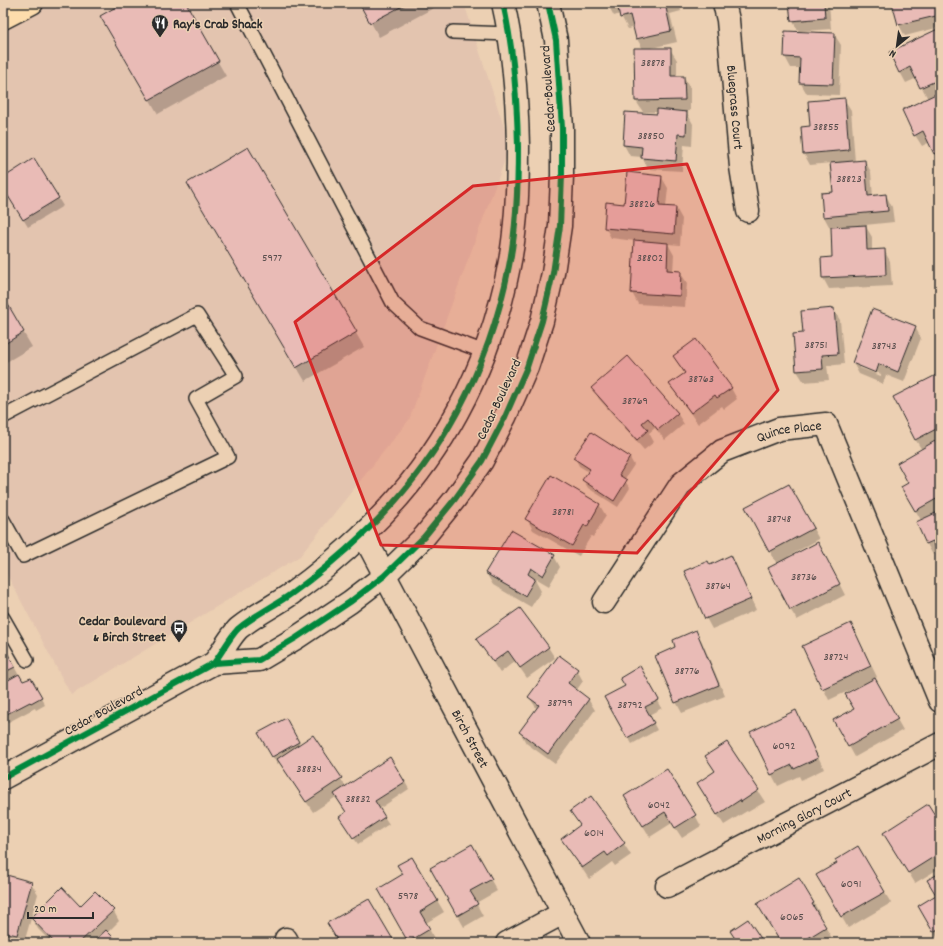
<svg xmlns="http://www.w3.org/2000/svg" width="943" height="946" font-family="Dekko,sans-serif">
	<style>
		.built { fill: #e3c4af }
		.shadow { fill: #0003; fill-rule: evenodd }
		.building { fill: #e9bbb6; stroke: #2b2b2b }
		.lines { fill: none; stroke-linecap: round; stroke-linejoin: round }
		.service-casing { stroke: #2b2b2b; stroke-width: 16 }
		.minor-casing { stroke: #2b2b2b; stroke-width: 25 }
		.secondary-casing { stroke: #2b2b2b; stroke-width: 25 }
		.primary-casing { stroke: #2b2b2b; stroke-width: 25 }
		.service { stroke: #ecd0b3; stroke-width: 13 }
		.minor { stroke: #ecd0b3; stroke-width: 22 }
		.secondary { stroke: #ecd0b3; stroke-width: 22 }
		.primary { stroke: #fddcac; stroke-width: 22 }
		.cycleway-casing { stroke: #ecd0b3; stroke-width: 8 }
		.cycleway { stroke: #00873e; stroke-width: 6 }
		.marked { fill: #d62828; fill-opacity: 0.2; stroke: #d62828; stroke-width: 3; stroke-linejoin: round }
		.labels { text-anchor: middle; stroke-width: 3; stroke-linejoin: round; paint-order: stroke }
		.number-label { font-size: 12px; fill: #5a4f4e }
		.poi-label { font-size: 14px; font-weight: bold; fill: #2b2b2b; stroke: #ecd0b3; text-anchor: start }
		.street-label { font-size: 14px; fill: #2b2b2b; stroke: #ecd0b3 }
	</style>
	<rect width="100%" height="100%" fill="#ecd0b3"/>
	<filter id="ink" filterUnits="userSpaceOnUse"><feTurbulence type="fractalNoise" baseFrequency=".025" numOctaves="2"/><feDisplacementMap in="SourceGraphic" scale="8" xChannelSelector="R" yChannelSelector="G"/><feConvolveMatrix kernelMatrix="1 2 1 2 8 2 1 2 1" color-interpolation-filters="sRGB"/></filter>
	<g filter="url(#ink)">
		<path class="built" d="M3,3H464L510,146L409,420L300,556L71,695L3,567Z"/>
		<path class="shadow" d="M125,3H184L226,76L158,114L102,16Z
			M360,3H443L379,37Z
			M607,3H679L681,11L670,14L677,42L651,48L670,49L677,60V77H684L690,88V111H686L693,124L692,146L684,145L682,171L648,169L642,157L630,156L624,145L626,113L658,115V112H643L636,101L643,49L637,39L634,27L628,29L620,14L614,16Z
			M781,3H829L831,29L802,31V33L834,34L841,45L839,95L807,94L800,82L801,68H791L785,57L799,32L792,20L790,4L782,5Z
			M893,3H940V27L905,36L899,25Z
			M940,29V162L930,142L922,146L915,135L928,99L917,78L906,83L900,72Z
			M844,99L851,110L855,162L865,161L871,172L873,197L886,195L892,207L894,222L865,225L872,237V250H884L890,261L892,286L829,289L823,278L822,259L833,258L832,227L830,228L824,217L834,193L831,163L810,165L804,154L811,127Z
			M248,148L364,347L305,381L188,183Z
			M34,159L63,206L28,227L3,187V179Z
			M661,176L668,188L666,207L676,208L682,219L680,245L668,244L674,255L673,272H680L687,283L685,307L638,304L632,293L635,241L611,238L605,227L625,205Z
			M3,298L32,347L3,364Z
			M833,309L840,320L844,364L827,366L829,380L804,382L797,371L804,334Z
			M873,311L915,327L921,338L904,382L886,375L883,384L859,374L853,363ZM860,366L881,374V376L860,368Z
			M674,357L731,388L737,399L724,409L722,406L698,424L677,395L670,384L685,374Z
			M940,374V441L935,443L940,452V556L939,552L933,555L927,544L917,522L921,520L902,487L910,483L922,450L915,439Z
			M593,388L677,413L684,424L665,440L655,428L649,433L654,442L644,450L599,399Z
			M575,458H630L634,465L624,480L630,488L618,507L588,488L583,480L589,472L579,466Z
			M788,485L819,539L789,556L790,557L824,554L845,595L797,620L790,609L777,564L746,508Z
			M599,504L606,516L593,537L591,536L579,556L533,530L527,519Z
			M554,556L560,567L549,586L537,579L536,582L541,591L531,607L493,585L486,573Z
			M731,556L737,567L756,610L712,629L706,618Z
			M851,624L877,677L874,679L903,730L855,757L835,721L855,710L863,685V684L829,700L803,647Z
			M696,631L702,642L725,696L682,713L676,702L677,648Z
			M478,640L548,647L555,658L527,678L515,661L500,673Z
			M3,646L23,683L35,686L45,705L36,710L35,708L5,724L3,720Z
			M640,668L662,708L649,715L657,730L632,744L606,698L626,687Z
			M577,670L583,681L576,691L588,699L595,710L555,764L526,743L520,732L537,709L529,697Z
			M285,719L300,745L341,779L346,787L405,782L409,789L379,809L389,824L358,844L344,824L346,813L336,797L313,812L280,762L277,764L259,734Z
			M802,723L824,769L801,780L799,776L778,786L772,775Z
			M727,743L765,802L748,812L747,811L724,825L704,794L716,772L706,757Z
			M591,798L624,844L631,855L615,866L612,862L589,879L562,839L581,826L572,811Z
			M632,808L695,815L701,826L682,838L672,823L650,837Z
			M940,825V868L915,883L891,844Z
			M472,846L497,891L476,903L483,916L464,927L431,868Z
			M858,848L891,903L848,928L818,876L838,863Z
			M412,858L444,912L426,923L435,940L431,943H410L379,890L404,875Z
			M940,874V942L919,907L937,896Z
			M3,875L31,883L38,894L24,943H12L3,940Z
			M814,903L820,914L818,915L832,938L824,943H782L758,905Z
			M80,907L113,910L119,921L107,933L117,943H52L38,929L32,918Z"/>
		<path class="building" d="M123,3H186L219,61L149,100L100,16Z
			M359,3H408L370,23Z
			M617,3H665L671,31L636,39L630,15L620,18Z
			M789,3H824L825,18L791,21Z
			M892,3H940V15L898,25Z
			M940,28V79L920,88L910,67L899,73L889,52Z
			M785,31L835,33L833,84L799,83L800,58L784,57Z
			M634,48H671V76H684L685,100L635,101Z
			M940,92V151L934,154L923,131L914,136L902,110Z
			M845,98L849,150L803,154L801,127L810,126L808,101Z
			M657,109L687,112L686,135L678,134L676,161L641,158L642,147L623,145L625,112L657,114Z
			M248,147L357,332L296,368L187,183Z
			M34,158L59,198L23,220L3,188V178Z
			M865,160L868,196L886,194L888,211L823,217L821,193L833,192L830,163Z
			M627,172L662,176L659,206L676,207L674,234L604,228L606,202L624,204Z
			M866,225L867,250L885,249L886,275L822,278L821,258L832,257L831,227Z
			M634,240L668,243L667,270L681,271L680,296L631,293Z
			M3,296L24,332L3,345Z
			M834,308L838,354L822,355L823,369L796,371L793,334L803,333L801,311Z
			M872,309L916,326L898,372L879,364L876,373L852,363Z
			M696,339L732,388L717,398L715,395L691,413L669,384L685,373L673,356Z
			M628,356L678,413L658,430L648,418L642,423L648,430L637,440L591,388Z
			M940,373V405L936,407L940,414V427L915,440L893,397Z
			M591,432L630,457L619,475L627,480L614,501L582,480L590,469L573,458Z
			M935,441L940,450V497L915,511L901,487L908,483L897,463Z
			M551,475L600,504L587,527L584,525L572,546L525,519Z
			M789,484L814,528L769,552L745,507Z
			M940,511V558L933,541L926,544L916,522Z
			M511,530L555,555L543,576L531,568L528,574L535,579L525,596L485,573Z
			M818,542L840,584L790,610L768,568Z
			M731,555L751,599L705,619L684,571L708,561L710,565Z
			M520,608L549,647L520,668L508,651L493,662L476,639Z
			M851,623L871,666L822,689L802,646Z
			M696,630L719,685L675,703L655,656L675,647L673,640Z
			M3,645L15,667L3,673Z
			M559,655L578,669L568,683L589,699L548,754L519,732L539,705L528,697Z
			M640,666L659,700L645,707L654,723L627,738L604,697L625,686L620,678Z
			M19,674L23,681L31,678L42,697L31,703L30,702L3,716V683Z
			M875,678L898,719L848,747L833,720L854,709L845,694Z
			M796,710L818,758L794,769L792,765L771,775L750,732Z
			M286,718L299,742L272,757L258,733Z
			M313,735L342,778L306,802L277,759Z
			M727,742L759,790L741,802L740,800L717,815L697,783L715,771L705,756Z
			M390,757L405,782L375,801L385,817L353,838L339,817L346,812L334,794Z
			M667,769L696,815L675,828L665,812L643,826L624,796Z
			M591,796L625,843L608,856L605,852L582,868L561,839L580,825L570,811Z
			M928,804L940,823V853L908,873L883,833Z
			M472,844L492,879L470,891L478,904L457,916L430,868Z
			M858,846L885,892L841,917L816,875L837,863L835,860Z
			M412,857L438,901L420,912L430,929L408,942L378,889L403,874L397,865Z
			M940,873V928L933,932L918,906L936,895L927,880Z
			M3,874L32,882L17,935L3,932Z
			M799,878L814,903L812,904L826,927L800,943H781L757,904Z
			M62,887L80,906L95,891L114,910L79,943H55L31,918Z
			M369,899L395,943H339L327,923Z
			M748,919L764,943H738L730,931Z
			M106,930L119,943H92Z"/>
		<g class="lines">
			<g class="service-casing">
				<path id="service" d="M237,3L393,303L420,328L485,352
					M453,32L509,34
					M3,417L197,315L236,376L196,399L228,457L23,556L3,520
					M3,618L27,660"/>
			</g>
			<g class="minor-casing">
				<g id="minor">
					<path id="s1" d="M724,3L728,20L741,167L748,211"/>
					<path id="s2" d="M363,534L579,943"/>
					<path id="s3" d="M604,602L681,484L722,451L779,429L826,424L940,701"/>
					<path id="s4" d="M667,886L940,744"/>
					<path d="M286,939L288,943"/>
					<path d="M507,943L563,913"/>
				</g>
			</g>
			<g class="secondary-casing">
				<path id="secondary" d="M214,663C221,654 231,635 239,628C255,615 274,606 291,594C316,576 340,556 363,534C440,462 489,370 509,266C517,227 518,186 518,146C517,98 514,50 503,3
					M3,778L214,663L259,660L296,638L350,602L384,576L424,537L455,499L482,461L505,417L527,367L542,321L553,273L560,226L562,175V128L556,40L548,3"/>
			</g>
			<g class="primary-casing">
				<path id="primary" d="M3,18L32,3"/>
			</g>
			<use href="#service" class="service"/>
			<use href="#minor" class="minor"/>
			<use href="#secondary" class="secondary"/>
			<use href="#primary" class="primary"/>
			<g class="cycleway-casing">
				<path id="cycleway" d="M214,663C221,654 231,635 239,628C255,615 274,606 291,594C316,576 340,556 363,534C440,462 489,370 509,266C517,227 518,186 518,146C517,98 514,50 503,3
					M3,778L214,663L259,660L296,638L350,602L384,576L424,537L455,499L482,461L505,417L527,367L542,321L553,273L560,226L562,175V128L556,40L548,3"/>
			</g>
			<use href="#cycleway" class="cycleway"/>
		</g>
	</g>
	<path class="marked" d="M687,164L778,390L637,553L381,545L295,322L473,186Z"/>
	<defs>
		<g id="restaurant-pin" transform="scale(0.9)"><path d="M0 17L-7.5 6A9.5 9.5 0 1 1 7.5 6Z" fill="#2b2b2b" stroke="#ecd0b3"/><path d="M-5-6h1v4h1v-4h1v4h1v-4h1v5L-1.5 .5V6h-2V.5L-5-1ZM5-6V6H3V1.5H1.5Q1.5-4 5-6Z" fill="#fff"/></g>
		<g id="bus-pin" transform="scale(0.9)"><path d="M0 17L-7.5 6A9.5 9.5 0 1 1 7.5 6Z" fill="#2b2b2b" stroke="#ecd0b3"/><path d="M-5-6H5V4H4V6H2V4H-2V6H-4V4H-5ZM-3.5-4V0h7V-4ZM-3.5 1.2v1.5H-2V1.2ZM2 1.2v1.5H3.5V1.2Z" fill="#fff"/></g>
	</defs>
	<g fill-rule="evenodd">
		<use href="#restaurant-pin" x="160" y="23"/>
		<use href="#bus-pin" x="179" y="628"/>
	</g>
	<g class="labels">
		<g class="number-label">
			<text x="653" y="66">38878</text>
			<text x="826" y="130">38855</text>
			<text x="651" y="139">38850</text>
			<text x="849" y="182">38823</text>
			<text x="642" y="207">38826</text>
			<text x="272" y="261">5977</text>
			<text x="650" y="261">38802</text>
			<text x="816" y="348">38751</text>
			<text x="884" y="349">38743</text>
			<text x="701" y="382">38763</text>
			<text x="635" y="404">38769</text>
			<text x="563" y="515">38781</text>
			<text x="779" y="522">38748</text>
			<text x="804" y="580">38736</text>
			<text x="718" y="589">38764</text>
			<text x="836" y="660">38724</text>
			<text x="687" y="674">38776</text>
			<text x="560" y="706">38799</text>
			<text x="630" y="708">38792</text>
			<text x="784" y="749">6092</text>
			<text x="309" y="772">38834</text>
			<text x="358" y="802">38832</text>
			<text x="659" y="808">6042</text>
			<text x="594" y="836">6014</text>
			<text x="851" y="887">6091</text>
			<text x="408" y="899">5978</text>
			<text x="792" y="920">6065</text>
		</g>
		<g class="poi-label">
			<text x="173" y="28">Ray's Crab Shack</text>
			<text x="166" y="625" text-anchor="end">Cedar Boulevard<tspan x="166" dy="16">&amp; Birch Street</tspan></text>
		</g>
		<g class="street-label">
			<text transform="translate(547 89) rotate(-94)" y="5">Cedar Boulevard</text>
			<text dy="5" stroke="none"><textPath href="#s1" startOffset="105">Bluegrass Court</textPath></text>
			<text transform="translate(498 399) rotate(-65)" y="5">Cedar Boulevard</text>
			<text dy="5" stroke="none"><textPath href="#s3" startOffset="264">Quince Place</textPath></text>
			<text transform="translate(103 710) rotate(-29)" y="5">Cedar Boulevard</text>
			<text dy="5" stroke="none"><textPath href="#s2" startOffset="231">Birch Street</textPath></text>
			<text dy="5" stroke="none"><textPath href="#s4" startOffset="154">Morning Glory Court</textPath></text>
		</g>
	</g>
	<rect width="943" height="946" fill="none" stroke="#ecd0b3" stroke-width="16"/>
	<rect x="8" y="8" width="927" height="930" fill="none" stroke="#2b2b2b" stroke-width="1.5" filter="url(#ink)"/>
	<g transform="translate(897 46) rotate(209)" stroke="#ecd0b3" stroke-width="3" paint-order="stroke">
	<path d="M0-3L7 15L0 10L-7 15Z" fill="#2b2b2b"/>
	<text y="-6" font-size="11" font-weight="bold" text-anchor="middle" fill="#2b2b2b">N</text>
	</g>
	<path d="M28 912v6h65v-6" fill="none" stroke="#2b2b2b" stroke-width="2"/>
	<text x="34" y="912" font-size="12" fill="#2b2b2b" stroke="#ecd0b3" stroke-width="3" paint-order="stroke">20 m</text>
</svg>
